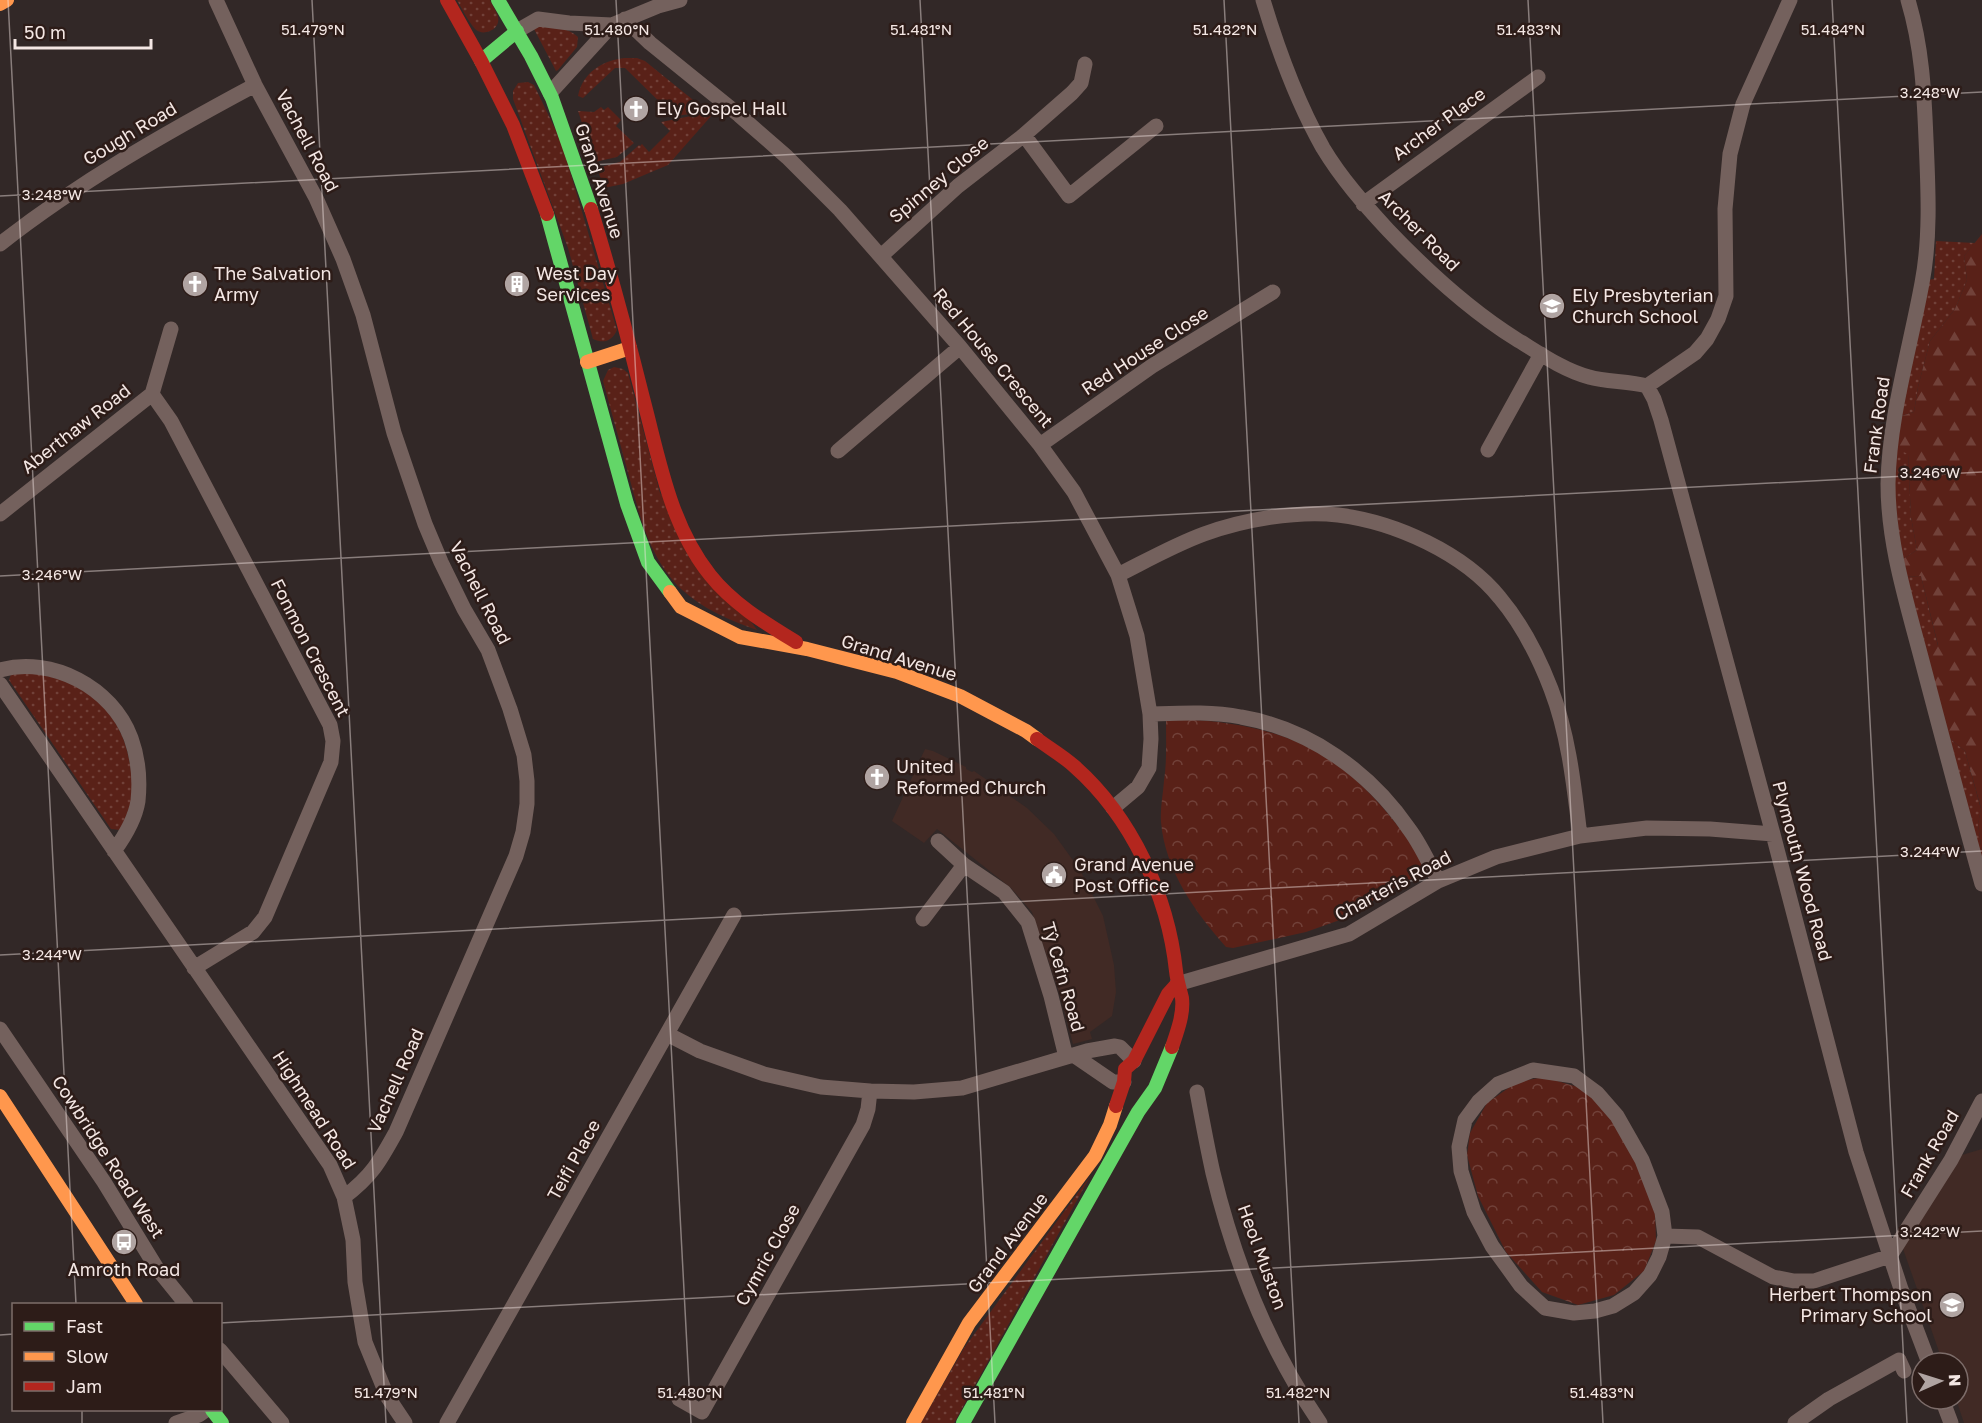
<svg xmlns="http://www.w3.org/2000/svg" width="1982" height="1423" font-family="'Golos Text',sans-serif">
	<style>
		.built { fill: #412a25 }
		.grass { fill: url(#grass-dots) }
		.forest { fill: url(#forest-firs) }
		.park { fill: url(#park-crowns) }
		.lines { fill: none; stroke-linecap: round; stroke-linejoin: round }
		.street { stroke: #74615d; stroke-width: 15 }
		.fast { stroke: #63d668; stroke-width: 14 }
		.slow { stroke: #ff974d; stroke-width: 14 }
		.jam { stroke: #b3261e; stroke-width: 14 }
		.ticks { fill: none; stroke: #f4e7e4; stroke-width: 1.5; stroke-opacity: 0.45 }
		.labels { text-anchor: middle; stroke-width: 5; stroke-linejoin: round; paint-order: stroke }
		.poi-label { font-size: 18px; fill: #f4e7e4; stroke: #2d1c18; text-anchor: start }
		.street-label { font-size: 18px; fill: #f4e7e4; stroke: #2d1c18 }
		.ticks-label { font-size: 15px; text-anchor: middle; fill: #f4e7e4; stroke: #2d1c18; stroke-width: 5; stroke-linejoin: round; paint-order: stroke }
	</style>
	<defs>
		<pattern id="grass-dots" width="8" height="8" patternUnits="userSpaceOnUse" patternTransform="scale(1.5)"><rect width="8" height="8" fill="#592118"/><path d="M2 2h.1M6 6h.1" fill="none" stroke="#714139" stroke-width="1.8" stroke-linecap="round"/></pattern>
		<pattern id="forest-firs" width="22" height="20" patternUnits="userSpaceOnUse" patternTransform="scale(1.5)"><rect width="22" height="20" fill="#592118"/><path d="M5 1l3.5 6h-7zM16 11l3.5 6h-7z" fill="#714139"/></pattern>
		<pattern id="park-crowns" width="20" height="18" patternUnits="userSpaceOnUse" patternTransform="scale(1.5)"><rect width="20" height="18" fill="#592118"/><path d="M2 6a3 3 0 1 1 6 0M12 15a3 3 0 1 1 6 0" fill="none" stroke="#714139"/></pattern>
	</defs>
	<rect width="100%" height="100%" fill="#322827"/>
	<path class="built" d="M925,749L933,751L966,767V769L972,772L974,771L1027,808L1054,834L1080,870L1103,916L1114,965L1116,992L1112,1016L1090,1032L1092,1039L1073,1044L1060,995L1032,912L1011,888L937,829L924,843L892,821Z
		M1982,1149V1423H1964L1956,1399H1958V1363H1943L1902,1246L1962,1155Z"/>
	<path class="grass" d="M457,0H490C492,5 497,12 498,17C501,30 483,37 475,29C468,21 462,9 457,0Z
		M539,26C552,27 568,27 578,37L577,47L558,70L556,71L534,29Z
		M624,58H637L645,61L703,108L691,114L674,116L625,68H615L583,98L578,96C583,72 602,61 624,58Z
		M528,82L534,85L561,141L617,330C612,341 604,344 593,339L568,248L513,99V91L518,83Z
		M601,107L604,110L608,107L621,120L616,126L634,143L617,157L595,162L578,111L594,112Z
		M706,110L712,115L668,165L623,184L604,188L597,168L620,162L639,145L640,146L642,144L649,152L670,131L661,122L691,116Z
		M1936,241L1975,243L1964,256L1967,280L1955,309L1930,341L1918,387L1914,412L1895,418L1922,281L1934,279Z
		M614,367L623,369L628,373L660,493L757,630C729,620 703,609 681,589C648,557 639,512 627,469C619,440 611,410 603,381L608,370Z
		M1890,446L1908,453L1911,517L1917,550L1897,563Z
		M1921,576L1938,646L1922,661L1901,577Z
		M31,672C48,676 64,679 79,688C111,705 127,736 131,771C132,777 133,784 133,790C132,804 126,817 120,830L111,829L9,680L11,674Z
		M1942,732L1965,751L1981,809L1978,824L1982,853V884Z
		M1091,1175L954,1423H921L964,1348Z"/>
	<path class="forest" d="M1982,234V853L1978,824L1981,808L1965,751L1942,732L1922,661L1938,645L1921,576L1901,577L1897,563L1917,550L1911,517L1908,454L1890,446L1895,418L1914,412L1918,387L1930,341L1955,309L1967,280L1964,256Z"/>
	<path class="park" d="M1179,719C1269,723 1330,743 1389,815C1402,831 1417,849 1424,869L1416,876L1337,921L1306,932L1233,948L1226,947C1195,912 1165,870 1161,822C1160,808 1163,795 1164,781C1167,761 1166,741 1166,720Z
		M1544,1077L1581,1088L1612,1115L1634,1156L1655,1210L1656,1241L1644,1271L1614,1295L1578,1305L1542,1292L1506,1252L1478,1196L1467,1155L1470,1133L1487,1103L1517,1082Z"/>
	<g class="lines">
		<path class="street" d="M216,0L255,85L316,198L343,259L363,315L394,433L425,524L441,562L464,609L488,650L510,709L524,755L527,781V804L523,832L516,856L396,1132C380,1161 372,1176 344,1197
			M1263,0C1278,50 1297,102 1323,148C1341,178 1364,204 1388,230C1427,271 1468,309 1516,339C1539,353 1563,370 1589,377C1606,382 1628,381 1647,386
			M1908,0C1922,47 1924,90 1926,139C1928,186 1931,236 1922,283C1910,349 1889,417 1888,484C1888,543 1906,600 1921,657C1941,733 1961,809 1982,884
			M625,19L650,43L739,115L787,157L840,210L960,347L1040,445L1074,492L1118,575L1137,636L1150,714L1151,739L1149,768L1138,787L1113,808
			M517,31L538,19L569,23L612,25
			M550,93L612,25L658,6L680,0
			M1024,135L1069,196L1156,126
			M1363,204L1538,77
			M0,244C79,182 167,132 255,85
			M881,256L958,186L1024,135L1072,93L1081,83L1085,64
			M1647,386L1654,399L1661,420L1773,834L1856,1152L1901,1289L1929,1363
			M1647,386L1695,353L1707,339L1718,319L1726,296L1725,209L1730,154L1743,104L1790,0
			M152,394L171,421L330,725L333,741L331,762L265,917L253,932L194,968
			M1040,445L1152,366L1273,292
			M1488,450L1541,354
			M838,451L960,347
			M0,514L152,394L171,329
			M1118,575C1146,561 1174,545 1204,534C1242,520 1297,510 1338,515C1395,522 1464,553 1500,598C1521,623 1539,658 1551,689C1569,736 1574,786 1580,836
			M0,670C52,656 112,687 131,738C138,757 140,781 138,801C135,820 125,836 114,851
			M0,684L330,1165L344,1197L353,1240L355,1282L365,1342L387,1396L405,1423
			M1150,714C1180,713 1211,711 1241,717C1310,729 1370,772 1409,829C1421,845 1429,863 1438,881
			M938,841L964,865
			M923,919L964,865L1004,892L1028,922L1051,996L1066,1057
			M1177,984L1349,934L1438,881L1496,857L1580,836L1647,828L1710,829L1773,834
			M0,1029L104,1182L156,1267L186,1304
			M667,1034L700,1051L764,1074L821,1087L870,1091L914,1092L962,1088L1087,1051L1115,1046L1120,1047L1134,1061
			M1075,1056L1113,1082H1124
			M1533,1070L1574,1076L1597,1093L1617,1116L1642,1160L1662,1212L1665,1236L1659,1257L1650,1275L1634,1293L1613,1306L1595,1311L1574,1313L1545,1308L1521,1286L1492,1246L1474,1212L1461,1171L1459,1147L1465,1120L1479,1101L1498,1084Z
			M1197,1092C1202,1119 1207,1146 1213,1173C1234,1260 1269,1349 1320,1423
			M1665,1236L1698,1237L1773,1277L1794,1281H1814L1890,1256L1951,1160L1982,1101
			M220,1350L282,1423
			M679,1399L702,1412L863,1125L868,1109L870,1091
			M1942,1399L1951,1423
			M176,1423L199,1415L206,1410
			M447,1423L734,915
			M1795,1423L1829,1399L1899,1360L1904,1371"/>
		<path class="fast" d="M498,0L531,56L552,98L591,209
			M481,61L517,31
			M547,214L627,504L648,562L670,592
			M212,1410L222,1423
			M963,1423L1138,1112L1155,1088L1172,1047"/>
		<path class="slow" d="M0,4L7,0
			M587,362L630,348
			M670,592L681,607L740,637L807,649L897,672L960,696L1026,731L1037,739
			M0,1096L136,1304
			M913,1423L969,1323L1095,1156L1110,1125L1116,1106"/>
		<path class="jam" d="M447,0L481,61L513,125L547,214
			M591,209C610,271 627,334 643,398C659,458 670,525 710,575C733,604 765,623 796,642
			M1037,739C1049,748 1063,756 1074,766C1132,817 1168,896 1176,971C1177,981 1180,989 1182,998C1184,1014 1177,1032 1172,1047
			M1116,1106L1124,1082L1125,1069L1134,1061L1168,994L1177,984"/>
	</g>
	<path class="ticks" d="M8,0L76,1304M312,0L386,1423M616,0L691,1423M920,0L995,1423M1224,0L1299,1423M1528,0L1603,1423M1832,0L1907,1423M0,196L1982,92M0,576L1982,472M0,955L1982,851M220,1323L1982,1231M0,1335L14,1334M82,1410V1423"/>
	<defs>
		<g id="church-disc" transform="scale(1.35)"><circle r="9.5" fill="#b0a4a2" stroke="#2d1c18"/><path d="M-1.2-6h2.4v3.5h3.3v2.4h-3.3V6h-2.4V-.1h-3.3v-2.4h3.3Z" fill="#fff"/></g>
		<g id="building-disc" transform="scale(1.35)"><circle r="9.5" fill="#b0a4a2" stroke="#2d1c18"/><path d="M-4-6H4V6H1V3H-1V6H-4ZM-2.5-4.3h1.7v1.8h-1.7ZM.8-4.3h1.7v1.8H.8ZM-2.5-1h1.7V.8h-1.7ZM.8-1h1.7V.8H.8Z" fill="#fff"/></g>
		<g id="school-disc" transform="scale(1.35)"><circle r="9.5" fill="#b0a4a2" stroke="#2d1c18"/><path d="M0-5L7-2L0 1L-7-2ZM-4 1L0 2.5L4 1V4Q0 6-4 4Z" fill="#fff"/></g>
		<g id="civic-disc" transform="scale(1.35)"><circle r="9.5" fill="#b0a4a2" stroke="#2d1c18"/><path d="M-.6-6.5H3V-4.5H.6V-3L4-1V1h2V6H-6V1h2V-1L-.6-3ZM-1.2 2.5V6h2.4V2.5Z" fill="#fff"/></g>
		<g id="bus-disc" transform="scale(1.35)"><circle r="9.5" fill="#b0a4a2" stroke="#2d1c18"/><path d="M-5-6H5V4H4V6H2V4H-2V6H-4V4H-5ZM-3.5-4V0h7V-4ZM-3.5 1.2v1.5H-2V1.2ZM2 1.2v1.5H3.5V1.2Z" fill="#fff"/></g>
	</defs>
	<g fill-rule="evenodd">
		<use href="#church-disc" x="636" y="109"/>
		<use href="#church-disc" x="195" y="284"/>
		<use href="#building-disc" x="517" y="284"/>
		<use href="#school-disc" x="1552" y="306"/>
		<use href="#church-disc" x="877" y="777"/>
		<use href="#civic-disc" x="1054" y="875"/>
		<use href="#bus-disc" x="124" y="1242"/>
		<use href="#school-disc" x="1952" y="1305"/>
	</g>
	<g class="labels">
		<g class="poi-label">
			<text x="656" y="115">Ely Gospel Hall</text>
			<text x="214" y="280">The Salvation<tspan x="214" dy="21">Army</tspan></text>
			<text x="536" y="280">West Day<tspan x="536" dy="21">Services</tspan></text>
			<text x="1572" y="302">Ely Presbyterian<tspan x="1572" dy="21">Church School</tspan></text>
			<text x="896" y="773">United<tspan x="896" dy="21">Reformed Church</tspan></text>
			<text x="1074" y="871">Grand Avenue<tspan x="1074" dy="21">Post Office</tspan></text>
			<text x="124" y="1276" text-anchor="middle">Amroth Road</text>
			<text x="1932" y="1301" text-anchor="end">Herbert Thompson<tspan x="1932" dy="21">Primary School</tspan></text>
		</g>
		<g class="street-label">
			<text transform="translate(1439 124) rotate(-36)" y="6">Archer Place</text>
			<text transform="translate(130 134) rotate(-31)" y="6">Gough Road</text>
			<text transform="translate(307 141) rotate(62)" y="6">Vachell Road</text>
			<text transform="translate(939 180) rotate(-40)" y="6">Spinney Close</text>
			<text transform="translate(599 181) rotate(72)" y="6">Grand Avenue</text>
			<text transform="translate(1419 231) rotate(45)" y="6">Archer Road</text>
			<text transform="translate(1145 351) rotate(-33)" y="6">Red House Close</text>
			<text transform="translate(993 358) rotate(50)" y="6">Red House Crescent</text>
			<text transform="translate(1877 425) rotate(-82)" y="6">Frank Road</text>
			<text transform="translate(76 429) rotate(-38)" y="6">Aberthaw Road</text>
			<text transform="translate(480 593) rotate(63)" y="6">Vachell Road</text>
			<text transform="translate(310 648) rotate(63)" y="6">Fonmon Crescent</text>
			<text transform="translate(899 658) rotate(17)" y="6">Grand Avenue</text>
			<text transform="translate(1802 871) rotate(75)" y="6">Plymouth Wood Road</text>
			<text transform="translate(1393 886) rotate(-28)" y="6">Charteris Road</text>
			<text transform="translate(1063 977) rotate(74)" y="6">Tŷ Cefn Road</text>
			<text transform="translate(396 1081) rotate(-66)" y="6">Vachell Road</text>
			<text transform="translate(314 1110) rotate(57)" y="6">Highmead Road</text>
			<text transform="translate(1930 1154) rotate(-60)" y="6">Frank Road</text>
			<text transform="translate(108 1157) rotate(57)" y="6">Cowbridge Road West</text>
			<text transform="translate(574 1160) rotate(-61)" y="6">Teifi Place</text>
			<text transform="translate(1008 1243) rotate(-53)" y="6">Grand Avenue</text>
			<text transform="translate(768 1255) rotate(-61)" y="6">Cymric Close</text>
			<text transform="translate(1262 1257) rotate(70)" y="6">Heol Muston</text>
		</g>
	</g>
	<g class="ticks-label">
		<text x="313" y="35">51.479°N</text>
		<text x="617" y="35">51.480°N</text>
		<text x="921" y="35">51.481°N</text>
		<text x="1225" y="35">51.482°N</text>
		<text x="1529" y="35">51.483°N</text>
		<text x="1833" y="35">51.484°N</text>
		<text x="1930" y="98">3.248°W</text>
		<text x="52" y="200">3.248°W</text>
		<text x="1930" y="478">3.246°W</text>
		<text x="52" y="580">3.246°W</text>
		<text x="1930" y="857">3.244°W</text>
		<text x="52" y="960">3.244°W</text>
		<text x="1930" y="1237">3.242°W</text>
		<text x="386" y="1398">51.479°N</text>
		<text x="690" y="1398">51.480°N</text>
		<text x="994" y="1398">51.481°N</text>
		<text x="1298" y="1398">51.482°N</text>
		<text x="1602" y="1398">51.483°N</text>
	</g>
	<rect x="12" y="1303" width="210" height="108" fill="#2d1c18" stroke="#7d6d6a" stroke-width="1.5"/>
	<rect x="24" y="1322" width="30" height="9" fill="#63d668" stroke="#7d6d6a" stroke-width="1.5"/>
	<text x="66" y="1333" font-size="18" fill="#f4e7e4">Fast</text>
	<rect x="24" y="1352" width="30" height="9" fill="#ff974d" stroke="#7d6d6a" stroke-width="1.5"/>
	<text x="66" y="1363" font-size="18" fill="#f4e7e4">Slow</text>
	<rect x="24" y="1382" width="30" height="9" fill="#b3261e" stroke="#7d6d6a" stroke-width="1.5"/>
	<text x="66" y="1393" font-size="18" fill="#f4e7e4">Jam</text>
	<g transform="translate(1940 1381) rotate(87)"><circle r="28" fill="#2d1c18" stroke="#7d6d6a" stroke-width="1.5"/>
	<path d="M0-4.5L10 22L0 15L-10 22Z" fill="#b0a4a2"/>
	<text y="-9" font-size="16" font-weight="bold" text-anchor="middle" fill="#f4e7e4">N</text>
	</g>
	<path d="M15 39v9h136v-9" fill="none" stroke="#f4e7e4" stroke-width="3"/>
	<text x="24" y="39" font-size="18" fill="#f4e7e4" stroke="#2d1c18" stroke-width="4.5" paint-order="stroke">50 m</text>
</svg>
